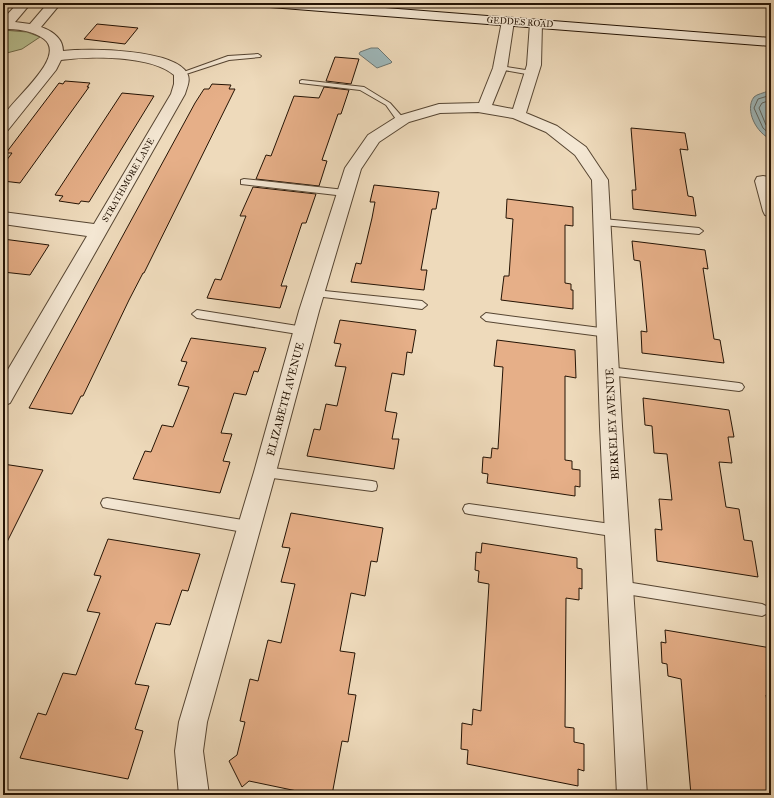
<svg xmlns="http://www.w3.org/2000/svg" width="774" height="798" font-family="'IM FELL Great Primer',serif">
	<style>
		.green { fill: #b8c091; stroke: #6e6a4a }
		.water { fill: #9eb8bb; stroke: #6d7672 }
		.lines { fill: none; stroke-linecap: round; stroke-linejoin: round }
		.shore { stroke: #616660; stroke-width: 1 }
		.building { fill: #e6af88; stroke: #241304 }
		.lane-casing { stroke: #564532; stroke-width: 2 }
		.street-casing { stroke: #564532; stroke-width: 2 }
		.secondary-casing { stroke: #241304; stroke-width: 2 }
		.lane { fill: #f4e7d3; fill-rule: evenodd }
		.street { fill: #f4e7d3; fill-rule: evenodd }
		.secondary { fill: #f4e7d3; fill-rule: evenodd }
		.labels { text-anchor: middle; stroke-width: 3; stroke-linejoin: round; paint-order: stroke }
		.far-street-label { font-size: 9px; fill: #241304; stroke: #f4e7d3 }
		.street-label { font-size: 11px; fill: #241304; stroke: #f4e7d3 }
	</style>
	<rect width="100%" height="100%" fill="#eedabb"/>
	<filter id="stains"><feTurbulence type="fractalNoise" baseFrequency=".005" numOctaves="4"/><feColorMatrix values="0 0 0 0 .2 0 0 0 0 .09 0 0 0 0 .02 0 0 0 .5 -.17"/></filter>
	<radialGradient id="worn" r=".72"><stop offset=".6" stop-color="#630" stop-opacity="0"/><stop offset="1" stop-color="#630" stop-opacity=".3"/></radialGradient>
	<path class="green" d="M3,30L27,32L40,37L22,49L3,54Z"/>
	<path class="water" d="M371,48H378L392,62L391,63L377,68L359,54L360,52Z
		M768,91H771V139C757,134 744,110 754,97C757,94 764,93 768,91Z"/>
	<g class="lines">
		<path class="shore" d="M771,95L758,99L754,108L763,128L771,135
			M771,100L762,103L759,108L766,125L771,129"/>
	</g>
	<path class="building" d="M97,24L138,28L125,44L84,39Z
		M335,57L359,59L351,84L326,81Z
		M65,81L90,83L87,87H89L20,183L3,181V165L12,153H6L59,83L63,84Z
		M212,84L231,85L229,89H235L144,273H143L129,300L83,396H81L72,414L29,408L195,103L204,89H209Z
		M324,87L349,90L341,114H338L322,160L327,161L319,186L256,179L266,155L271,156L294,96L319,98Z
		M122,93L154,96L89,202L81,201L79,204L59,201L63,196L55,195Z
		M631,128L685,133L688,150L680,149L688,196L693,197L696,216L633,209L632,190H636Z
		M374,185L439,192L436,209H432L421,270H427L424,290L351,282L356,263L361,264L372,218L375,202H370Z
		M253,187L316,194L306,223H302L281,286H287L280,308L207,298L215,279L221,280L246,216H240Z
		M507,199L573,207V226L565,225V283L571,284V290H573V309L501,300L504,276H509L513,219L506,218Z
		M3,239L49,245L30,275L3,272Z
		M632,241L705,250L708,269L703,268L714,339L720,340L724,363L642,353L641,331L647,332L642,279L640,261L634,260Z
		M340,320L416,330L412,353L407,352L404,375L392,373L385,411L397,413L392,439H399L394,469L307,456L314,429L320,430L326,404L337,406L346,367L335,366L341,344L334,343Z
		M191,338L266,348L258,372L254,371L246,395L234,393L221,433L232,434L223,461L230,462L220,493L133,479L145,451L151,452L162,425L173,427L189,387L178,385L187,362L181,361Z
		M497,340L575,350L576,378L565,376V460L572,461V469L580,470V487L575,486V496L487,483L488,474L482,473L483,457L491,458L492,448L498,449L503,367L494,366Z
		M643,398L729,410L734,437H728L732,463L719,462L726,507L739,509L744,540L752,541L758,577L657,561L655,529L662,530L659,499L672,500L667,454L654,453L652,426L645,425Z
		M3,464L43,470L3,550Z
		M291,513L383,528L377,562L371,561L365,596L351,593L340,651L355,653L348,694L356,695L348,742L342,741L332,795H316L249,781L242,787L229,761L237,755L245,722L240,721L250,679L258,681L268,640L281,643L295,584L281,582L290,548L282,547Z
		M108,539L200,554L188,591L182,590L170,625L156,623L135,684L149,686L135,729L143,731L128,779L20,758L38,713L46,715L63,673L76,675L100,613L87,611L101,576L94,575Z
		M482,543L577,558V568L582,569V589L579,588V600L566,598L565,727L574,728V742L584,744V771L578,769V786L467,764L468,750L461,749L462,723L472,725L473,709L481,711L489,584L478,582L479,571L475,570L476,552L481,553Z
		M665,630L771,648V696L766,695L771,728V795H691L681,679L668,676L667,664L662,663L661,642L666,643Z"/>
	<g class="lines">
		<g class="lane-casing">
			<path id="lane" d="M258,54L261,56L260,57L229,60L183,75L178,74L228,56Z
				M500,66L532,71L535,73L532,75L498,69V67Z
				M302,80L364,87L390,103L405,120L401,122H398L386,105L360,90L300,83V81Z
				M244,179L345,190L349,193L345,196L241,184V180Z
				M603,219L699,228L703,231L699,234L603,225L599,222Z
				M315,290L422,301L427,305L422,309L315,296L311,293Z
				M197,310L304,327L307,328L309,331L307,334L304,335L197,318L192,314Z
				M486,313L608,329L611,330L613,333L611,336L608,337L486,321L481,317Z
				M609,367L739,383L742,384L744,387L742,390L739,391L609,375L606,374L604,371L606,368Z
				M265,467L372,481L376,482L377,486L376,490L372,491L265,477L261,476L260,472L261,468Z
				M107,498L249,521L253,523L255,527L253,531L249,533L107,508L103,507L101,503L103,499Z
				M469,504L618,525L622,527L624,531L622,535L618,537L469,514L465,513L463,509L465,505Z
				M620,581L762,604L766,606L768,610L766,614L762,616L620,593L616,591L614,587L616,583Z"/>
		</g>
		<g class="street-casing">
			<path id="street" d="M18,3H31L15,22L30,24L48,3H61L41,27C52,31 63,38 63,51C88,48 174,49 187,73C191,80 187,87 185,94L10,403L3,406V378L87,236L3,224V212L94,224L171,94L174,84V75C151,55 90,56 61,60L56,70L8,130L3,132C3,127 2,120 3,117C11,100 68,57 44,39C32,30 17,29 3,29V19Z
				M508,17L513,18L514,21L507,68L492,105L513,109L527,65L530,23L531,20H541L542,23L541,65L526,113L557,126L586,147L608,180L622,426L647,795H617L600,426L592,180L575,155L546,132L513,118L478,112L440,113L409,122L379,142L361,169L319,311L276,472L207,722L203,751L209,795H179L175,751L179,722L254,472L299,311L345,168L368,135L398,116L439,104L479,103L493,68L502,21L503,18Z
				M763,176L769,177L771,181V217L765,215L763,211L755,181L757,177Z"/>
		</g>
		<g class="secondary-casing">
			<path id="secondary" d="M263,3H321L771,38V46L270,7L265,6Z"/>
		</g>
		<use href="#lane" class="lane"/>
		<use href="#street" class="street"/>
		<use href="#secondary" class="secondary"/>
	</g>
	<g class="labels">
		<g class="far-street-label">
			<text transform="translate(520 22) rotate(4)" y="3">GEDDES ROAD</text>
			<text transform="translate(128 180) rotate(-60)" y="3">STRATHMORE LANE</text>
		</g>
		<g class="street-label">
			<text transform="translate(285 399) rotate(-75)" y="4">ELIZABETH AVENUE</text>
			<text transform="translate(612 424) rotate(-93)" y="4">BERKELEY AVENUE</text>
		</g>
	</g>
	<rect width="774" height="798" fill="none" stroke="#eedabb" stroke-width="16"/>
	<rect x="4" y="4" width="766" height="790" fill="none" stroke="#241304" stroke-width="2"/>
	<rect x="8" y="8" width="758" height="782" fill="none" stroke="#241304"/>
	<rect width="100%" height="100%" filter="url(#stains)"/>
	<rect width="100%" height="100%" fill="url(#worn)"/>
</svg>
